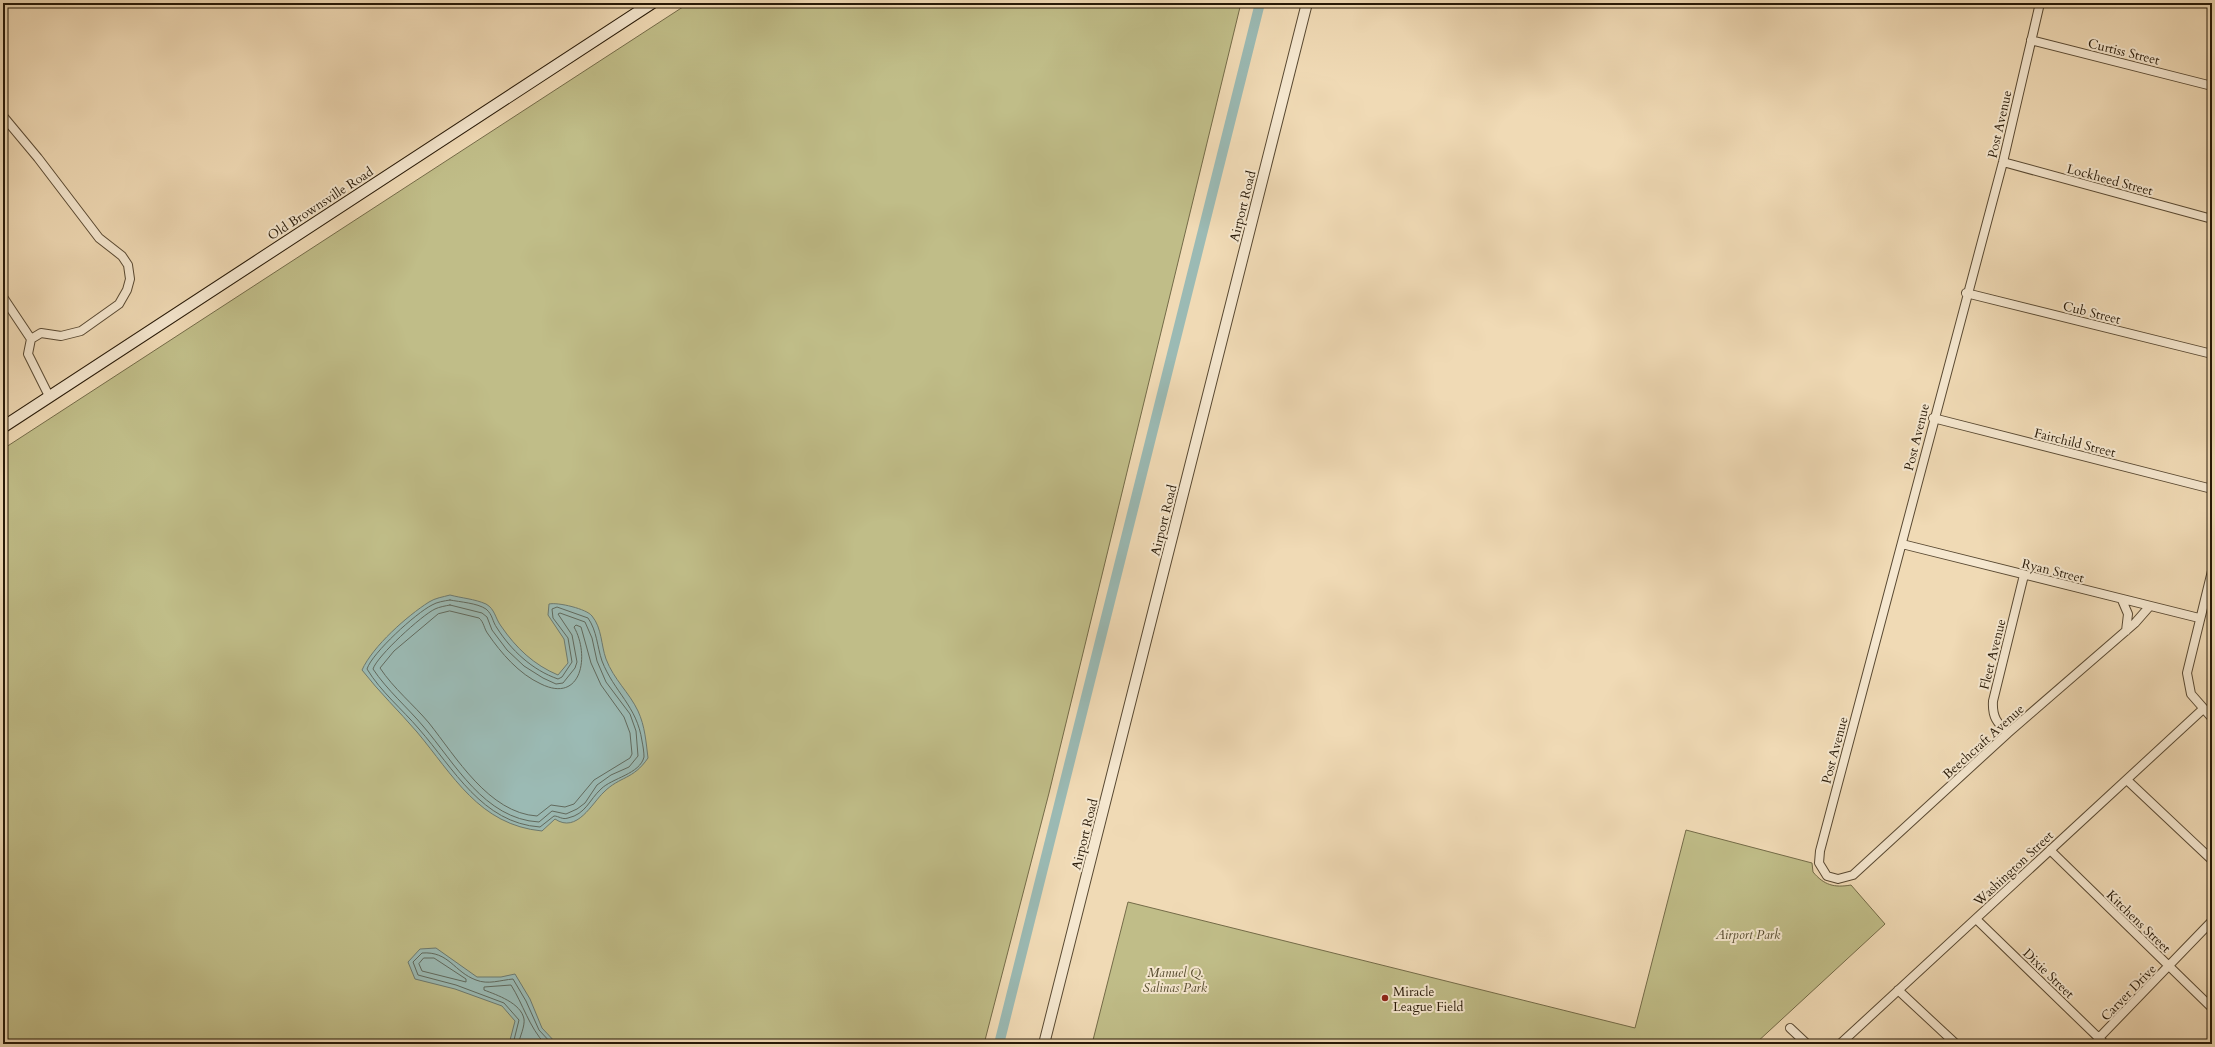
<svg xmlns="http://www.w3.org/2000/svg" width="2215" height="1047" font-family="Cardo,serif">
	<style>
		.green { fill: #c0bd88; stroke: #746b48 }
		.water { fill: #9bbab4; stroke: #6d7a6f }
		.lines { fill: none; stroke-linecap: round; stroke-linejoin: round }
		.shore { stroke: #616a5e; stroke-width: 1 }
		.canal { stroke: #9bbab4; stroke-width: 10 }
		.minor-casing { stroke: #594932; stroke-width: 10 }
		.tertiary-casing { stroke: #594932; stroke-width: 12 }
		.secondary-casing { stroke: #271907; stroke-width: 13 }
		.minor { stroke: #f5e7cf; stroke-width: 8 }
		.tertiary { stroke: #f5e7cf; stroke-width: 10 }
		.secondary { stroke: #f5e7cf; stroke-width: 11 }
		.poi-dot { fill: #8f2418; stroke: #f5e7cf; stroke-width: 1.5 }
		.labels { text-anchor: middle; stroke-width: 4; stroke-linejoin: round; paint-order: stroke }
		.street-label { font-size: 13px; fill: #271907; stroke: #f5e7cf }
		.park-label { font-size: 13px; font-style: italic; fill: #554a2e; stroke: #f5e7cf }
		.poi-label { font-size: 13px; fill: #271907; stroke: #f5e7cf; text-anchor: start }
	</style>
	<rect width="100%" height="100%" fill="#f0dab5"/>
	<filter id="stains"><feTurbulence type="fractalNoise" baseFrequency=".005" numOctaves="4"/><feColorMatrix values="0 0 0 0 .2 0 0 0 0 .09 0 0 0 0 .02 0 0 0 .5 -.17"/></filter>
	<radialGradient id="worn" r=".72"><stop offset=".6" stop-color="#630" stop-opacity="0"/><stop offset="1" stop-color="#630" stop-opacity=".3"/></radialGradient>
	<path class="green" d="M689,3H1241L1049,793L984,1044H3V449Z
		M1686,830L1812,863L1813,872C1824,885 1834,888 1851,885L1885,924L1755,1044H1092L1128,902L1635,1028Z"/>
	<path class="water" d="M450,595C461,598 475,599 486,604C495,609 495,618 501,626C516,648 534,665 558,675L568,663L564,639L548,615L549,604C558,602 587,609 592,616C602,628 601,645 606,659C614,680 629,692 638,711C645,726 646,742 648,758C633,780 620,776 604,792C592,803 577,834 555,819L542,831C479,825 453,775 417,732C399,711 379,692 362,670C373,646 407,616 429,602C435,598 443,597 450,595Z
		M436,948L477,977H501L515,974L530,999L542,1028L557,1044H509L515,1021L502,1006L455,989L415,979L408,962L420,949Z"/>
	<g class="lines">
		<path class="shore" d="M450,600C460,602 477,603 486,609C493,615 492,621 497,628C511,650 532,670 558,679L562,677L572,662L568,638L553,618L552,609L557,607L588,618C597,631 597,646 602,661C614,692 637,706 642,741C643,746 644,752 644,757C640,774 612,778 601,789C589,800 586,814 568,818C562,820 559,816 554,816L540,827C482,823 454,769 419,729C402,709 381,692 367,669C372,653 416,613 432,605C437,602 444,601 450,600Z
			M450,605L482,613L487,617L492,630L507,650L524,666L543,678L556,684L563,683L575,668L577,662L572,635L558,614L560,613L585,622L592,638L597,661L606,682L630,714L636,731L638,756L629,767L611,775L597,785L585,803L577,809L566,814L552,811L539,822C484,819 455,763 423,726C407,707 387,690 373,669C377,656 422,615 435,609C439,607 445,606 450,605Z
			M450,611L479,618C484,622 484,629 488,634C501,653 519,674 541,684C582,704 590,655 574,627L576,625L581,627L591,663L601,685L624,717L630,733L632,754L630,758L594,780L574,804L565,807L551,805L537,816C489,813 456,757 429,723C413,704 394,689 380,668L394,651L432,619L438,614Z
			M424,958H434L466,979V982L422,971L419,964Z
			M513,1044L519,1020L504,1003L456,985L418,975L413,962L422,953C449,951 454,972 476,980C488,985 501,980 513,979L526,1001L539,1030L552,1044
			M518,1044C520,1037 525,1026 524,1019C521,1003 497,995 484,990V987L511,985C523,1004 529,1027 545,1044"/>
		<path class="canal" d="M999,1044L1260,3"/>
		<g class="minor-casing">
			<path id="minor" d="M2040,3L2003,162L1820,851L1819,863L1827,876L1838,879L1853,875L2008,733L2135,623L2149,607
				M2031,40L2212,86
				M3,116L38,158L99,238L122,256L128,265L130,279L127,290L119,304L81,331L61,336L41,333L31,339
				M2003,162L2212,219
				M1966,293L2212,354
				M3,297L31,339L28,354L49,396
				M1933,418L2212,489
				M1902,544L2199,618
				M2212,571L2187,673L2191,694L2212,718
				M2122,600L2128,614L2126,631
				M2008,733C1997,723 1992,717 1993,701L2024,575
				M2127,780L2212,860
				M2050,850L2212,1008
				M1976,919L2105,1044
				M1898,990L1956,1044
				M1790,1028L1807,1044
				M1840,1044L2202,710
				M2093,1044L2212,921"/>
		</g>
		<g class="tertiary-casing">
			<path id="tertiary" d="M1044,1044L1307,3"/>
		</g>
		<g class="secondary-casing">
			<path id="secondary" d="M3,427L652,3"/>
		</g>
		<use href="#minor" class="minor"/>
		<use href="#tertiary" class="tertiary"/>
		<use href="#secondary" class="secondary"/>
	</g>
	<circle class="poi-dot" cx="1385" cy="998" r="4"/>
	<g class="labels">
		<g class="street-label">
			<text transform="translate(2124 51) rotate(14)" y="5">Curtiss Street</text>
			<text transform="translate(1999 124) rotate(-77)" y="5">Post Avenue</text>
			<text transform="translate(2110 179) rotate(15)" y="5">Lockheed Street</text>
			<text transform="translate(320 203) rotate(-33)" y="5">Old Brownsville Road</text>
			<text transform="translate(1242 206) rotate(-76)" y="5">Airport Road</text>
			<text transform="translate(2092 312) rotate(14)" y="5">Cub Street</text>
			<text transform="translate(1916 437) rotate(-76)" y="5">Post Avenue</text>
			<text transform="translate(2075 442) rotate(14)" y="5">Fairchild Street</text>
			<text transform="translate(1163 520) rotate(-76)" y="5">Airport Road</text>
			<text transform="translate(2053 570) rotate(14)" y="5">Ryan Street</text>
			<text transform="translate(1992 654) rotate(-76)" y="5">Fleet Avenue</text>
			<text transform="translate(1983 741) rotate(-42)" y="5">Beechcraft Avenue</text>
			<text transform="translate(1834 750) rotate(-75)" y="5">Post Avenue</text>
			<text transform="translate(1084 834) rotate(-76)" y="5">Airport Road</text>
			<text transform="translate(2013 868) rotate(-43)" y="5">Washington Street</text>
			<text transform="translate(2139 921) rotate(44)" y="5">Kitchens Street</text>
			<text transform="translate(2049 973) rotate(44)" y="5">Dixie Street</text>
			<text transform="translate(2128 992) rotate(-46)" y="5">Carver Drive</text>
		</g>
		<g class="park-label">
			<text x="1748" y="939">Airport Park</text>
			<text x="1175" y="977">Manuel Q.<tspan x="1175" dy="15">Salinas Park</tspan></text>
		</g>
		<g class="poi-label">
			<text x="1393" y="996">Miracle<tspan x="1393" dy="15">League Field</tspan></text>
		</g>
	</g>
	<rect width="2215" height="1047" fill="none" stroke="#f0dab5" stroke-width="16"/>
	<rect x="4" y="4" width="2207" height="1039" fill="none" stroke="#271907" stroke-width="2"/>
	<rect x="8" y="8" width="2199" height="1031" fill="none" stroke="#271907"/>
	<rect width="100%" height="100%" filter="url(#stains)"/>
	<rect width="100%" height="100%" fill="url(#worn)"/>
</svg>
